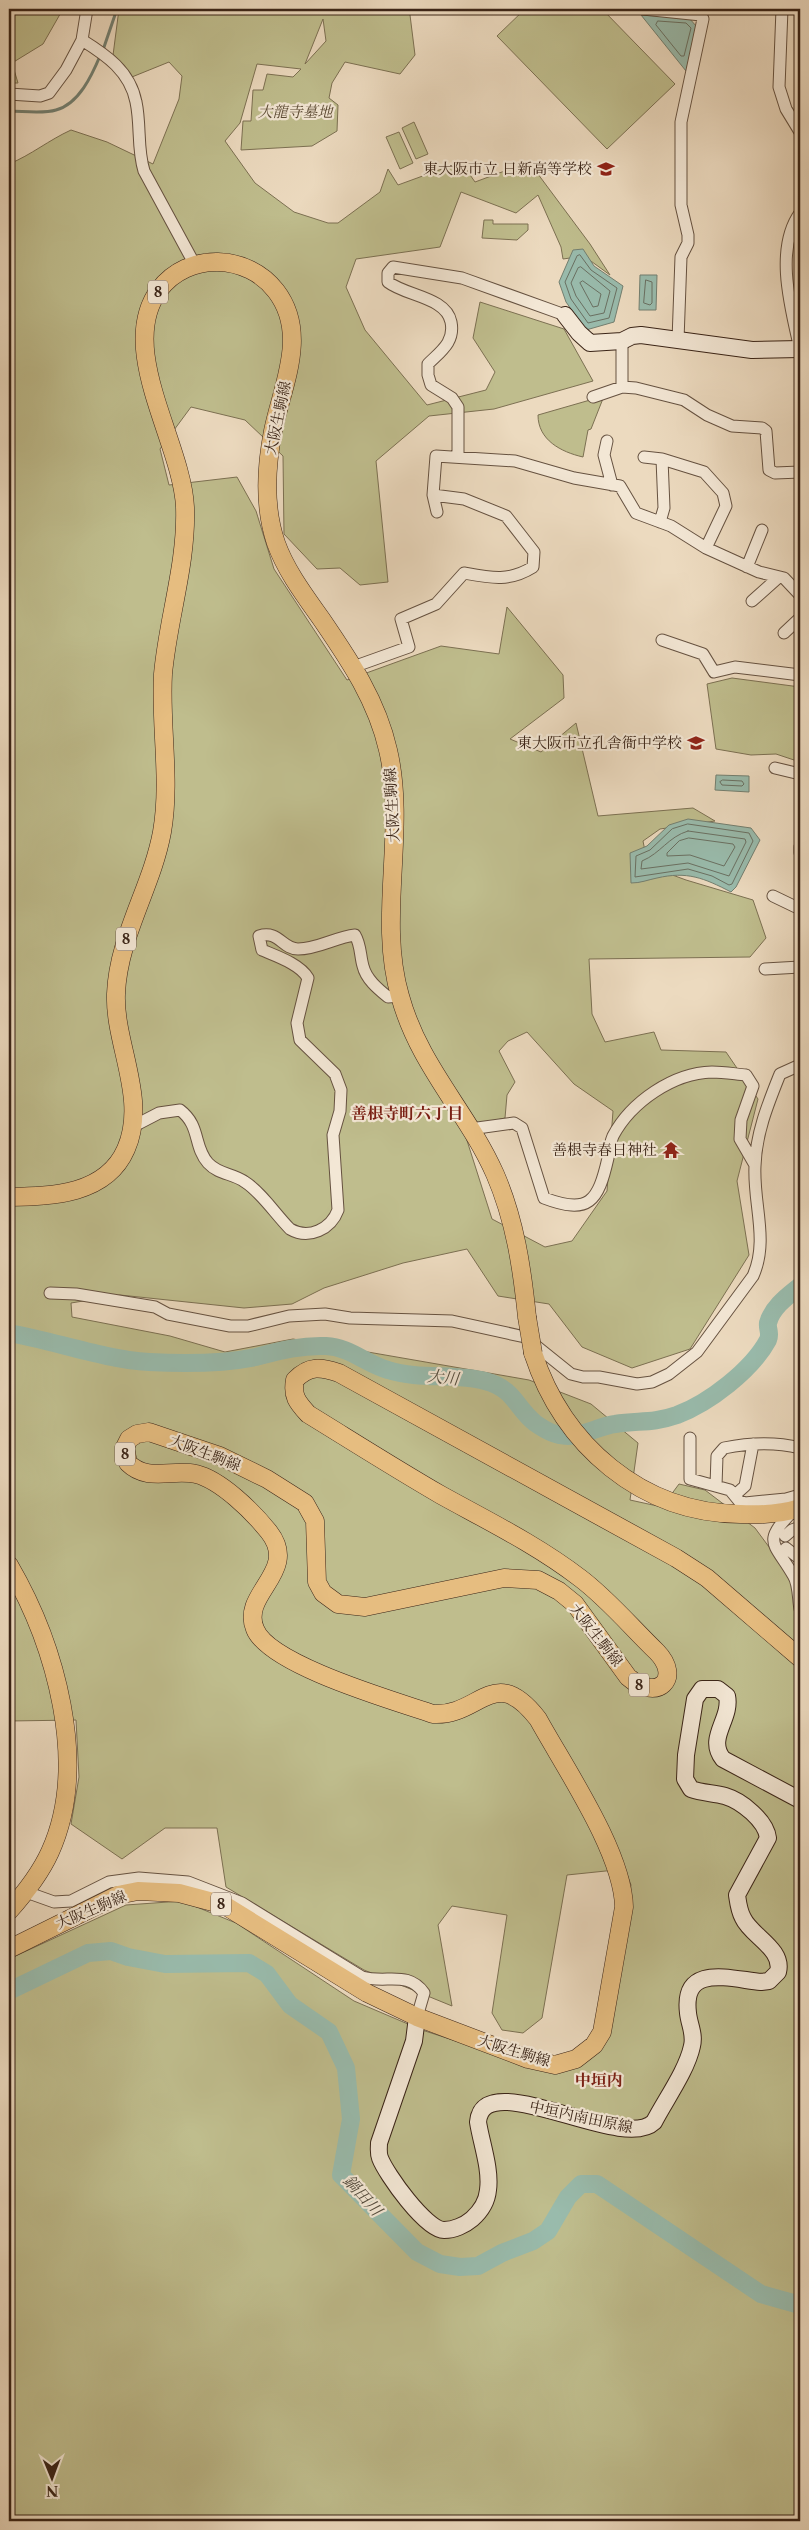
<svg xmlns="http://www.w3.org/2000/svg" width="809" height="2530" font-family="'Libre Caslon Text','Noto Serif JP',serif">
	<style>
		.green { fill: #bfbd8d; stroke: #7c7052; fill-rule: evenodd }
		.water { fill: #99bbac; stroke: #737f70 }
		.lines { fill: none; stroke-linecap: round; stroke-linejoin: round }
		.shore { stroke: #6a7062; stroke-width: 1 }
		.stream { stroke: #737f70; stroke-width: 3 }
		.river { stroke: #99bbac; stroke-width: 18 }
		.street-casing { stroke: #665241; stroke-width: 13 }
		.secondary-casing { stroke: #3a2417; stroke-width: 18 }
		.primary-casing { stroke: #3a2417; stroke-width: 19 }
		.street { stroke: #f3e7d5; stroke-width: 11 }
		.secondary { stroke: #f3e7d5; stroke-width: 16 }
		.primary { stroke: #e6bd80; stroke-width: 18 }
		.primary-bridge-casing { stroke: #3a2417; stroke-width: 19; stroke-linecap: butt }
		.primary-bridge { stroke: #e6bd80; stroke-width: 18 }
		.labels { text-anchor: middle; stroke-width: 4.5; stroke-linejoin: round; paint-order: stroke }
		.shield { fill: #f3e7d5; stroke: #725e50; stroke-width: 1 }
		.shield-label { font-size: 14px; font-weight: bold; fill: #3a2417 }
		.park-label { font-size: 15px; font-style: italic; fill: #5b4a34; stroke: #f3e7d5 }
		.poi-label { font-size: 15px; fill: #3a2417; stroke: #f3e7d5; text-anchor: end }
		.street-label { font-size: 15px; fill: #3a2417; stroke: #f3e7d5 }
		.neighbourhood-label { font-size: 16px; font-weight: bold; fill: #7a1f14; stroke: #f3e7d5 }
		.water-label { font-size: 16px; font-style: italic; fill: #524a3c; stroke: #f3e7d5 }
	</style>
	<rect width="100%" height="100%" fill="#ecdabf"/>
	<filter id="stains"><feTurbulence type="fractalNoise" baseFrequency=".004" numOctaves="4"/><feColorMatrix values="0 0 0 0 .2 0 0 0 0 .09 0 0 0 0 .02 0 0 0 .5 -.17"/></filter>
	<radialGradient id="worn" r=".72"><stop offset=".6" stop-color="#630" stop-opacity="0"/><stop offset="1" stop-color="#630" stop-opacity=".3"/></radialGradient>
	<path class="green" d="M9,9H63L43,44L12,63L18,83H9Z
		M119,9H402L410,15L415,55L400,74L345,62L332,83L329,98L338,105L337,131L312,146L241,150L243,121H251L253,90H263L267,74L293,77L301,69L257,64L240,123L225,141L255,183L294,212L328,223H338L380,192L388,169L398,185L461,162L475,182L529,162L590,244L610,275L584,256L563,259L561,247L538,195L516,213L461,192L440,247L356,259L346,287L365,330L427,405L486,390L495,372L473,338L480,302L564,329L593,381L494,409L429,416L376,461L388,582L360,585L340,568L317,569L284,534L283,456L245,420L191,407L160,449L169,485L237,477L256,511L274,569L347,680L441,646L499,654L507,607L563,675L564,698L510,739L541,752L576,723L598,816L693,808L715,821L660,829L643,841L648,866L686,880L753,900L766,938L750,957L589,959L592,1014L605,1042L654,1032L661,1050L726,1052L758,1099L737,1181L749,1255L690,1349L632,1368L582,1347L549,1304L498,1296L467,1249L403,1263L324,1288L292,1304L244,1308L120,1295L71,1303L72,1317L170,1336L225,1352L293,1339L529,1380L591,1404L638,1443L630,1500L662,1507L679,1484L705,1490L755,1528L800,1589V2521H9V1959L126,1905L182,1901L236,1923L354,2001L422,2030L527,2064L555,2070L602,2042L627,1920L631,1885L625,1869L567,1875L542,2018L523,2033L502,2030L492,2013L507,1915L452,1906L438,1925L452,2006L364,1970L226,1887L217,1828H165L122,1859L71,1824L79,1777L76,1720L9,1721V164C31,155 49,140 71,130L107,142L153,164L179,99L182,76L169,62L122,81L112,63ZM323,19L326,41L305,64ZM527,1032L574,1084L613,1111L607,1191L572,1241L545,1247L492,1219L463,1128L505,1118L507,1095L515,1082L499,1051L508,1041Z
		M525,9H602L675,84L607,149L497,36Z
		M414,122L428,154L416,159L402,128Z
		M399,132L413,163L400,169L386,137Z
		M484,220H493V224H528V230L517,240L482,238Z
		M604,396L591,429L588,430L583,457C561,452 538,440 538,415Z
		M732,678L800,687V762L776,754L751,755L716,749L707,684Z"/>
	<path class="water" d="M641,15L689,18L697,27L686,71Z
		M583,249L594,266L623,286L614,322L586,330L566,302L559,282L573,250Z
		M640,275H657L656,310H639Z
		M716,775L749,776V792L715,790Z
		M688,819L751,828L760,840L736,887L731,892C704,878 687,871 657,878C647,880 641,883 631,883L630,853L647,846L669,825Z"/>
	<g class="lines">
		<path class="shore" d="M658,21L686,23L691,28L684,56H681L656,25Z
			M580,255L591,270L617,288L609,318L588,323L571,299L565,282L577,256Z
			M581,267L610,291L604,313L590,316L576,296L571,283L578,268Z
			M646,280L652,282V303L650,305L644,303Z
			M583,281L601,294L598,306L593,307L580,283Z
			M723,780L742,781L744,784L742,786L722,785L720,782Z
			M688,824L749,833L753,841L732,884L729,885L712,876L688,869L635,877L636,856L650,850L672,829Z
			M688,831L745,839L746,842L729,876L688,863L641,869L642,861C661,853 668,837 688,831Z
			M689,838L733,844L735,847L724,866L690,855L667,856V853L679,841Z"/>
		<path class="stream" d="M103,50L117,9
			M9,111C23,111 43,114 56,110C79,104 92,75 100,56"/>
		<path class="river" d="M9,1333C55,1341 102,1359 149,1362C184,1364 221,1364 256,1357C279,1351 301,1345 326,1346C350,1347 366,1364 388,1370C420,1380 454,1373 485,1381C515,1389 515,1407 535,1423C545,1430 555,1436 568,1436C583,1436 600,1426 615,1424C639,1420 651,1424 677,1415C709,1403 752,1370 768,1340C771,1333 767,1329 768,1323C772,1307 789,1295 800,1286
			M9,1991L88,1953L111,1951L128,1957L165,1964L249,1963L267,1974L290,2005L329,2032L346,2068L351,2119L341,2175L417,2252L440,2264L460,2267L478,2266L502,2253L533,2241L548,2231L568,2197L581,2184H597L761,2294L800,2305"/>
		<g class="street-casing">
			<path id="street" d="M643,9L701,15L703,19L681,122V205L688,235V243L681,257L678,340
				M782,9L779,87L786,109L800,132
				M82,40C106,55 130,71 136,102C141,125 137,149 144,171L195,265
				M9,94L40,96L49,93L66,70L82,40L87,9
				M800,349C791,309 774,249 800,213
				M622,387V341
				M593,397L622,387L636,388L684,400L707,415L732,426L762,428L766,431L769,470L775,473L800,472
				M607,441L604,455L612,485
				M458,456V407L452,398L431,385L428,375V364C441,351 455,342 451,322C446,297 406,296 388,282V273L393,267L462,278L565,315
				M644,457L662,459L704,472L723,493L726,506L706,548
				M437,512L433,495L436,456L515,461L574,478L620,486L636,513L671,526L706,548L759,572L784,578L800,595
				M660,522L664,508L662,459
				M747,567L762,530
				M752,601L779,577
				M784,633L800,618
				M662,640L703,654L714,672L735,667L800,675
				M353,667L409,647L401,619L436,604L464,573C491,578 509,582 533,567L534,552L506,516L464,499L433,495
				M775,768L800,774
				M800,847V853
				M773,896L800,909
				M765,969L800,967
				M132,1127L159,1113L180,1110C201,1126 193,1146 208,1163C219,1175 233,1173 245,1182C261,1192 276,1215 290,1229C309,1240 331,1229 338,1210L333,1135L340,1111L341,1090L335,1074L300,1040L297,1023L308,978C300,964 276,956 262,950L259,936C279,930 282,949 298,949C318,949 336,937 355,935C361,945 360,956 363,966C366,979 378,989 388,997L399,996
				M470,1129L514,1123L522,1128L544,1198C589,1215 598,1202 608,1158C609,1151 610,1143 613,1136C631,1102 673,1073 712,1072C723,1072 735,1074 746,1075L753,1086L741,1120L740,1139L755,1165
				M50,1293L76,1294L155,1307L168,1314L230,1326H248L289,1316L325,1314L350,1318L452,1321L525,1337L571,1374L583,1377H599L637,1384L652,1382L669,1374L697,1352L753,1276C769,1240 753,1204 755,1166C756,1133 768,1104 780,1074L800,1065
				M690,1438V1479L730,1490L739,1501L745,1503L786,1499L800,1495
				M716,1486L717,1456L724,1448C749,1443 776,1442 800,1448
				M735,1495L745,1486L753,1444
				M794,1510C761,1543 774,1542 793,1575C799,1584 798,1599 800,1609
				M785,1536L792,1530L800,1527
				M786,1548L800,1559
				M26,1892L54,1902L71,1901L109,1882L139,1878L188,1882L242,1903L362,1977C386,1984 408,1970 424,1993L417,2017"/>
		</g>
		<g class="secondary-casing">
			<path id="secondary" d="M565,315L579,333L590,343L622,341L632,336L641,335L752,350L800,349
				M417,2017L414,2041L379,2143C379,2148 378,2153 380,2158C386,2174 426,2230 444,2230C454,2230 465,2225 472,2219C481,2211 487,2201 488,2190C491,2169 481,2142 478,2122C483,2064 622,2153 654,2122C666,2099 687,2070 692,2046C695,2034 689,2024 688,2013C682,1963 730,1979 761,1982L769,1981L778,1972C784,1949 751,1936 743,1918C739,1911 738,1902 737,1895L768,1838C766,1821 742,1801 725,1796C714,1793 702,1793 691,1789L685,1779L686,1755L695,1699L702,1689H718L727,1696C732,1719 706,1738 723,1759L800,1800"/>
		</g>
		<g class="primary-casing">
			<path id="primary" d="M9,1197C52,1196 106,1195 126,1149C148,1099 114,1044 116,994C118,937 152,887 162,832C171,780 160,726 163,674C168,618 187,564 185,507C182,442 116,349 159,290C188,251 248,254 276,291C309,334 282,386 273,431C266,467 264,508 276,543C286,571 305,596 322,620C350,661 377,701 388,750C407,830 377,918 400,996C419,1066 467,1111 495,1174C515,1220 522,1268 527,1317
				M533,1353C563,1445 641,1513 740,1514C760,1515 781,1514 800,1508
				M9,1565C55,1644 90,1764 50,1852C40,1874 25,1893 9,1911
				M9,1949L118,1895L138,1891L179,1893L224,1905L367,1993L417,2017L528,2059L555,2065L576,2059L594,2045L602,2032L624,1907C623,1853 565,1768 538,1719C494,1662 480,1717 433,1714C395,1701 269,1665 255,1629C240,1593 300,1572 269,1532C253,1512 221,1480 196,1474C172,1469 147,1482 128,1463L125,1447L129,1439L137,1434L149,1432L220,1456L267,1479L305,1503L315,1521L317,1582L323,1593L338,1604L365,1607L504,1578L538,1580L559,1591L575,1604L628,1677C658,1703 682,1678 657,1652C632,1628 608,1599 580,1578C537,1545 488,1521 441,1495C396,1469 352,1441 308,1414C297,1402 292,1396 295,1380C309,1365 321,1367 339,1373L676,1558L707,1578L800,1658"/>
		</g>
		<use href="#street" class="street"/>
		<use href="#secondary" class="secondary"/>
		<use href="#primary" class="primary"/>
		<g class="primary-bridge-casing">
			<path id="primary-bridge" d="M527,1317L533,1353"/>
		</g>
		<use href="#primary-bridge" class="primary-bridge"/>
	</g>
	<defs>
		<g id="school-bare" transform="scale(1.35)"><path d="M0-5L7-2L0 1L-7-2ZM-4 1L0 2.5L4 1V4Q0 6-4 4Z" fill="#8f2418" stroke="#f3e7d5" stroke-width="2.5" paint-order="stroke"/></g>
		<g id="temple-bare" transform="scale(1.35)"><path d="M0-6L5-2H3V0L6.5 2.5H4V6H1.5V3h-3V6H-4V2.5H-6.5L-3 0V-2H-5Z" fill="#8f2418" stroke="#f3e7d5" stroke-width="2.5" paint-order="stroke"/></g>
	</defs>
	<g fill-rule="evenodd">
		<use href="#school-bare" x="606" y="169"/>
		<use href="#school-bare" x="696" y="743"/>
		<use href="#temple-bare" x="671" y="1150"/>
	</g>
	<g class="labels">
		<g class="shield">
			<rect x="148" y="280.5" width="20" height="23" rx="4"/>
			<rect x="116" y="927.5" width="20" height="23" rx="4"/>
			<rect x="115" y="1442.5" width="20" height="23" rx="4"/>
			<rect x="629" y="1673.5" width="20" height="23" rx="4"/>
			<rect x="211" y="1892.5" width="20" height="23" rx="4"/>
		</g>
		<g class="shield-label">
			<text x="158" y="297">8</text>
			<text x="126" y="944">8</text>
			<text x="125" y="1459">8</text>
			<text x="639" y="1690">8</text>
			<text x="221" y="1909">8</text>
		</g>
		<g class="park-label">
			<text x="295" y="117">大龍寺墓地</text>
		</g>
		<g class="poi-label">
			<text x="592" y="174">東大阪市立 日新高等学校</text>
			<text x="682" y="748">東大阪市立孔舎衙中学校</text>
			<text x="657" y="1155">善根寺春日神社</text>
		</g>
		<g class="street-label">
			<text transform="translate(278 418) rotate(-78)" y="5">大阪生駒線</text>
			<text transform="translate(392 805) rotate(-93)" y="5">大阪生駒線</text>
			<text transform="translate(205 1453) rotate(21)" y="5">大阪生駒線</text>
			<text transform="translate(596 1635) rotate(52)" y="5">大阪生駒線</text>
			<text transform="translate(91 1910) rotate(-23)" y="5">大阪生駒線</text>
			<text transform="translate(514 2051) rotate(17)" y="5">大阪生駒線</text>
			<text transform="translate(581 2117) rotate(12)" y="5">中垣内南田原線</text>
		</g>
		<g class="neighbourhood-label">
			<text x="407" y="1119">善根寺町六丁目</text>
			<text x="599" y="2086">中垣内</text>
		</g>
		<g class="water-label">
			<text transform="translate(443 1377) rotate(6)" y="6">大川</text>
			<text transform="translate(363 2195) rotate(48)" y="6">鍋田川</text>
		</g>
	</g>
	<rect width="809" height="2530" fill="none" stroke="#ecdabf" stroke-width="30"/>
	<rect x="10" y="10" width="789" height="2510" fill="none" stroke="#3a2417" stroke-width="2.5"/>
	<rect x="15" y="15" width="779" height="2500" fill="none" stroke="#3a2417"/>
	<g transform="translate(52 2478) rotate(179)" stroke="#f3e7d5" stroke-width="4" paint-order="stroke">
	<path d="M0-4L9 19L0 12L-9 19Z" fill="#3a2417"/>
	<text y="-8" font-size="14" font-weight="bold" text-anchor="middle" fill="#3a2417">N</text>
	</g>
	<rect width="100%" height="100%" filter="url(#stains)"/>
	<rect width="100%" height="100%" fill="url(#worn)"/>
</svg>
